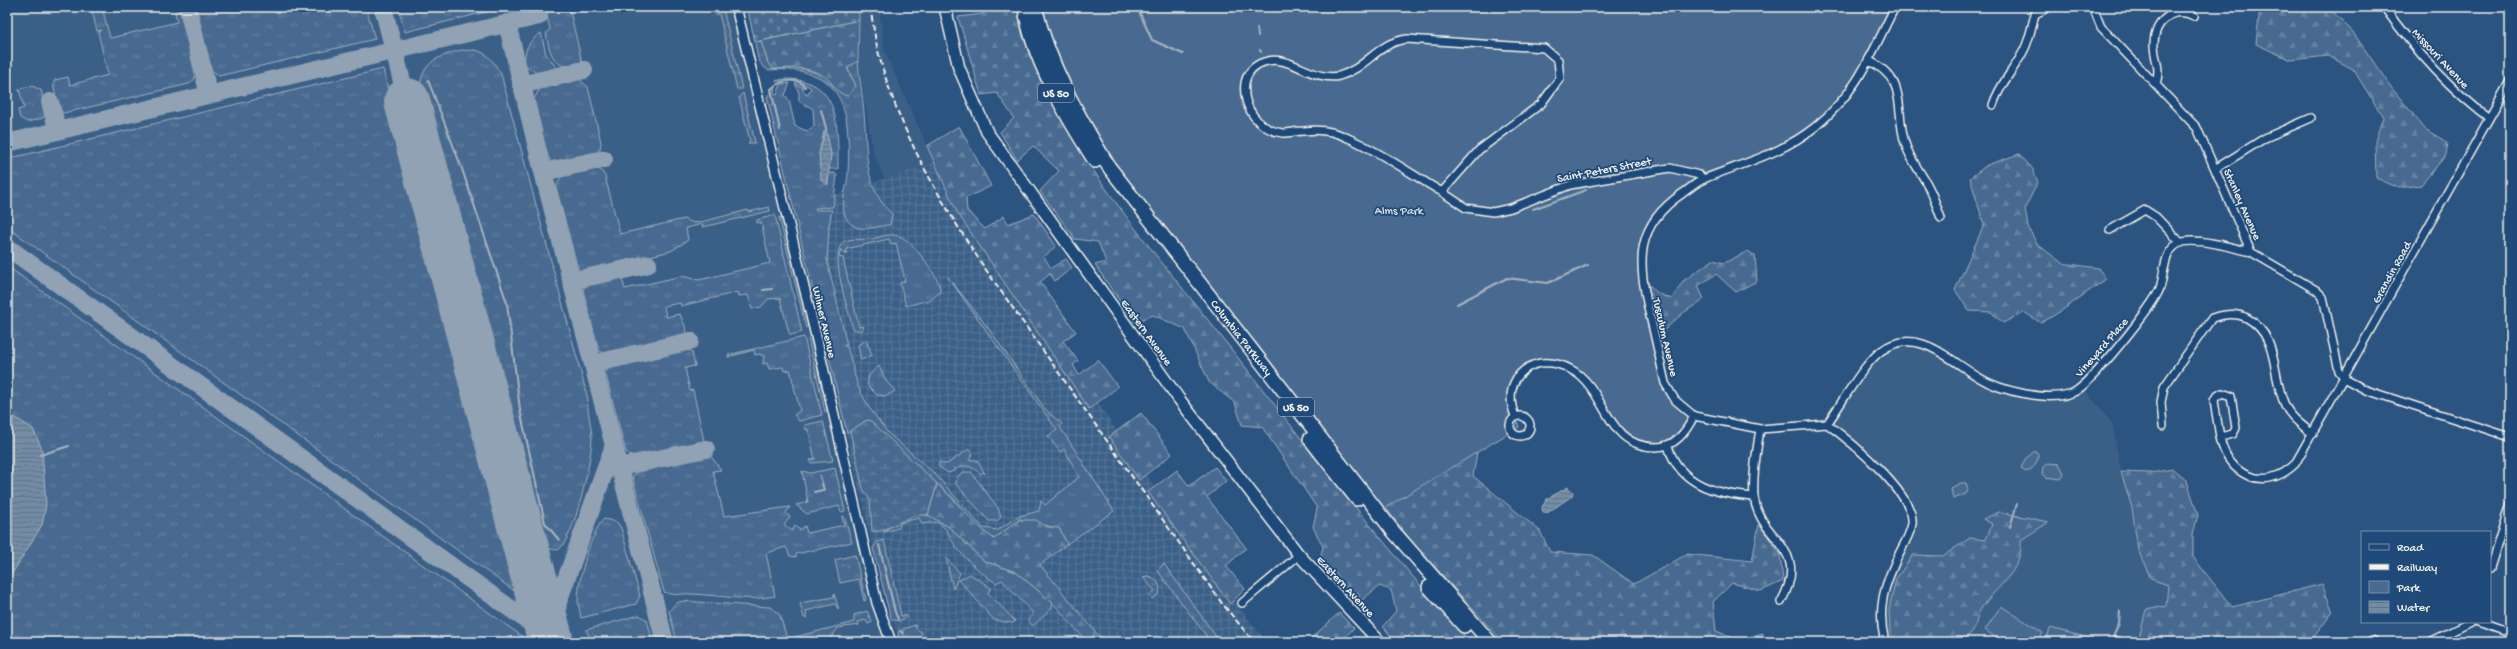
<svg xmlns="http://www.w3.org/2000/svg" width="2517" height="649" font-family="'Gochi Hand',sans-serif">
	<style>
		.built { fill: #3b6088 }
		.industrial { fill: url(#industrial-grid) }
		.grass { fill: url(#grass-tufts); stroke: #9eaebc }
		.forest { fill: url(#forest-firs); stroke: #9eaebc }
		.wetland { fill: url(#wetland-marsh); stroke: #9eaebc }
		.cemetery { fill: url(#cemetery-stones); stroke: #9eaebc }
		.green { fill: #496b90; stroke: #9eaebc }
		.water { fill: url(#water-rules); stroke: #a7b4c0 }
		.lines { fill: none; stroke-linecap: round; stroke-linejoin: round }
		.stream { stroke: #a7b4c0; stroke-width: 2 }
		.taxiway { stroke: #90a2b4; stroke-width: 18 }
		.runway { stroke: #90a2b4; stroke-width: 46 }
		.minor-casing { stroke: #f4f1e8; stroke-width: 10 }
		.tertiary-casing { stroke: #f4f1e8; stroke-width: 12 }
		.primary-casing { stroke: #f4f1e8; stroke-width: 14 }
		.motorway-casing { stroke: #f4f1e8; stroke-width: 16 }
		.minor { stroke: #1f4a7a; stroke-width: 7 }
		.tertiary { stroke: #1f4a7a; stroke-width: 9 }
		.primary { stroke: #1f4a7a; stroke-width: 11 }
		.motorway { stroke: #1f4a7a; stroke-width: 13 }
		.rail { stroke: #f4f1e8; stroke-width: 2; stroke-dasharray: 6 3; stroke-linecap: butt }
		.labels { text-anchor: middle; stroke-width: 3.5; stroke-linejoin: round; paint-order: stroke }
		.shield { fill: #1f4a7a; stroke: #b4bfc7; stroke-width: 1 }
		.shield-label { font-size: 11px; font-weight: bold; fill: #f4f1e8 }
		.street-label { font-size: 12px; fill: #f4f1e8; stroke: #1f4a7a }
		.park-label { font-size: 12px; fill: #dadddb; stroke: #1f4a7a }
	</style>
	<defs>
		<pattern id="industrial-grid" width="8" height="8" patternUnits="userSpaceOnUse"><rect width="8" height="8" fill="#3b6088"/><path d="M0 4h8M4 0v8" fill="none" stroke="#587799"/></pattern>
		<pattern id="grass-tufts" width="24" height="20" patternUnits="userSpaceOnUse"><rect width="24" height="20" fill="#496b90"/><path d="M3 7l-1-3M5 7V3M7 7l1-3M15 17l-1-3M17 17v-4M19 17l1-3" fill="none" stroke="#6481a0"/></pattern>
		<pattern id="forest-firs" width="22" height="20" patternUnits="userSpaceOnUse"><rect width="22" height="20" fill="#496b90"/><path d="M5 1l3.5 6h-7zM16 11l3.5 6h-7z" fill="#6481a0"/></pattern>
		<pattern id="wetland-marsh" width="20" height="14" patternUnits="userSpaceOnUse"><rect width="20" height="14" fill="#496b90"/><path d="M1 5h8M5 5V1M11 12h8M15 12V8" fill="none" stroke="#6481a0"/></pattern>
		<pattern id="cemetery-stones" width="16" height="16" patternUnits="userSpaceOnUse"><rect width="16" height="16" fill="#496b90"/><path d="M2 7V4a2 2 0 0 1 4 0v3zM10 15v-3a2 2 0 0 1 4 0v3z" fill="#6481a0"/></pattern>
		<pattern id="water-rules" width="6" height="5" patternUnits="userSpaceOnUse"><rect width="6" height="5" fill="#738ca6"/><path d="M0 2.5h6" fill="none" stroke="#647484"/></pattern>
	</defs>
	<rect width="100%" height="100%" fill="#2c5481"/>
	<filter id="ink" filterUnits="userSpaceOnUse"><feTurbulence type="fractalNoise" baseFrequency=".025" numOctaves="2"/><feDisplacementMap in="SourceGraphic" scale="8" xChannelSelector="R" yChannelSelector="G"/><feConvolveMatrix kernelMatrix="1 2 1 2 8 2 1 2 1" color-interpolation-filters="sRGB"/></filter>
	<g filter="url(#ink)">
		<path class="built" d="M7,7H731L739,33L876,615L887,642H7Z
			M860,7H879L884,50L957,212L892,196L873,151L859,66Z
			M1918,342L1978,378L2015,391L2067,394L2082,386L2112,423L2121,472L2132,508L2138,550L2168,585L2159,641L2194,639L2201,642H1885L1881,602L1912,520L1894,488L1827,424L1875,356L1892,345Z"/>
		<path class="industrial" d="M937,162L1217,581L1267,642H900L885,599L793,208Z"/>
		<path class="grass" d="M91,7H102L110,38L177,22L175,12L180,11L196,73L194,80L189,84L64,113L59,110L53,84L55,80L68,77L70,85L108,75L98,32L101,30L97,31Z
			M195,7H366L375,39L219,76L210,69Z
			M398,7H506L405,32Z
			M545,7H569L582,62L564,66C550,61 549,46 546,34L550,29Z
			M716,7H722L725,17L742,89H737L719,14H715Z
			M541,33L546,54L557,68L537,73L525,65C523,51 529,40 541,33Z
			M761,41L768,63L774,69C803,67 816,68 837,90L856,86L847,67L858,61C859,78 863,95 864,113C868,149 862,186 892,214L890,225C879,225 865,232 854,226C835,215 847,190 848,173C851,108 844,65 768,70C757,64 757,54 755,42Z
			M462,50C466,51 471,50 475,50C490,53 494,64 501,74L588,399C586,406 592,428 592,438C592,459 574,541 558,550L545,548L542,542L420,88C422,61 439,56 462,50Z
			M383,69L392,105L524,598L7,227V159Z
			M579,79L588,87L601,142L600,149C591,160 564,164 551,162L548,157L533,101L540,88Z
			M784,79C840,78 838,124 838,169H829L831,154L824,131L819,154L828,184L829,173H835L837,176L833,207L815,208V210H832L829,226L827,227L829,228L827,260L847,345L844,346H847L858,387L870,409L888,433L935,474L983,528L998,530L1017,517L1019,520L994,539L975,525L955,500L867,420L847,433L767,97L775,85L774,93L777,95L781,84L790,83L785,95L789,100L795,126L807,131L814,126L813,109L799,101V93L795,83L802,87L805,94H808L811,88L800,81H775Z
			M32,86L41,90L47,113L43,118L27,122L20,118L18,110L24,108L19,89Z
			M743,93L755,142V143H748L750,141L739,97Z
			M594,168L601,170L605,176L620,234L684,219L694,223L701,222L748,210L749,212L769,207L770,211L703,227L702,224L686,228L688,240L671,251L583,272L578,269L556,187L561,177Z
			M775,215L802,332L791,335L789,333L780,298L768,299L761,307L752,309L748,295L739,296L738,292L681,306L680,303L664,306L666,317L680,314L687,331L685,334L605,353L599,351L583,290L586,284L649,270L652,272L622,279L625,289L682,276L699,280L770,263L761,222L757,223V220Z
			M779,217L783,218L808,326L806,328Z
			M887,235C892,235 898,235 902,237C914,244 942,279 940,292L927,303L925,301L906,306L900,283L905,281L896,243L891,244L889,239L846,249L847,255L841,249L839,257L843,258L859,327L864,326L862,331L853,329C849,312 827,250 845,241C853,238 861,240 869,239C875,239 881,236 887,235Z
			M7,266L530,642H7Z
			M948,277L986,325L1046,410L1062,424L1060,427L1114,511L1067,544L1059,528C1043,527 1039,520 1022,520L1019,516L1039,511L1041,501L1045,505L1079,477L1064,449L1060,452L1048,436L1057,430Z
			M804,337L822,415L799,421L794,415L800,411L790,370L784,371L783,367L769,369L767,363L763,364L764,356L759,354L755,355L754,350L728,357V355Z
			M808,339L811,340L828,409L825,412Z
			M866,340L872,355L861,360L858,345Z
			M689,350L692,352L695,366L685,368L690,391L693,390L704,441L633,457L626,452L605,372L609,368Z
			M879,366L886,381L895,391L886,396L877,395L867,385L869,375Z
			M823,421L833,461L811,463L810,460L815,459L808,429L806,430L805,425Z
			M969,449L973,454L969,460H977L985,474L984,472L980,474C973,466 964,463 955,470L954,467V471L948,473L938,466L939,462L947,464Z
			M710,455L721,470L713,471L724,516L790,507L786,513L790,517L784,525L792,531L795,526L800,530L805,526L807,533L844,525L842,517L844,516L852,542L796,554V557L790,556L786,547L766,553L775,596C748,602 719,595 691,594C679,593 678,597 664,592L632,476L639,472Z
			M835,468L845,511L841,512L839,506L807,514L796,505L808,502L802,471L810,473Z
			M963,472H971L998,508L1001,517L997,521H989L956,484L957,477Z
			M920,514L932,516L949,527L984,561L1016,572L1053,603L1052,608L1033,626L1028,621L1033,613L1002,580L996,583C981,573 967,561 956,547C949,537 948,528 937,522L922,524L919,518L900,523L899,528L883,532L899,521Z
			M604,519L617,522L621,528L640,596L636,604L581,618C580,612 578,605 578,599C578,580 591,531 604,519Z
			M884,540L901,616L906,615L907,617L899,621L891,619L873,548L877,542Z
			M855,555L866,600L864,601L859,579L840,583L835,560Z
			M946,558L960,573L953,589Z
			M1164,564L1220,642H1211L1157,570Z
			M970,574L991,588L988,593L1015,621L1013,623L994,620L959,580Z
			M1147,576C1156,577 1162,585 1159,594L1152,599L1149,595L1155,591L1143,577Z
			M834,594L839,610L835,604L806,611L807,618H804L800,603L834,597Z
			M683,601L770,607L780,615L787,639L854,622V615L867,611L872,622L868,624L866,620L858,622L859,625L838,628L828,642H677L669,611L676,603Z
			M639,615L647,620L653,642H592L586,630Z
			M915,625L916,629L922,632L920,637L923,642H900L898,636L899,630L903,635V629Z"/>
		<path class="forest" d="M984,7H1017C1020,18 1020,31 1025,42C1069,157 1153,250 1228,345C1307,446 1384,547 1470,642H1421L1412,633L1404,642H1395L1383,626L1396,611L1391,590L1379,586L1356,605L1319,563L1323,547L1313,527L1317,508L1262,427L1242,425L1235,403L1209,382L1185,329L1153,315L1134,322L1095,265L1106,262L1098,242L1075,239L1040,191L1059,171L1033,146L1017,160L1000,132L1014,118L997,93L981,95L958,17L982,14Z
			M1370,7L1574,352L1521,353L1479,441L1473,476L1540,531L1550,552L1593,555L1634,584L1687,554L1752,561L1759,524L1780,554L1783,581L1761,591L1732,583L1713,602L1716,631L1738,640L1763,633V642H1503L1412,542L1311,410Z
			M2260,7H2328L2352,31L2391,87L2425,129L2448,143L2446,155L2421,185L2399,188L2376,178L2375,141L2383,117L2353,69L2328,56L2291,60L2256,44Z
			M859,20L858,61L847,68L856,86L848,96C836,94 833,82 824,76C808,66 792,68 774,69L768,63L761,41Z
			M959,126L991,186L966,198L967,211L985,229L1004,216L1008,224L1034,214L1056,246L1044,257L1051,268L1066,259L1072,268L1055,281L1050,274L1040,282L1076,332L1063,341L1078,361L1073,365L1079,375L1098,360L1118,387L1089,409L957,212L927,146Z
			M2019,154L2032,168L2038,182L2025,208L2028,227L2037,244L2062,263L2098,268L2106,279L2061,311L2041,323L2024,312L2003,323L1991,312L1969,311L1955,290L1984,225L1970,178L1987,165Z
			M1748,251L1755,256L1757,281L1736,292L1716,274L1698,286L1704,299L1683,313L1659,335L1647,283L1659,294L1672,299L1683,281L1713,260L1724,263Z
			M1141,413L1172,454L1139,480L1109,437Z
			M1215,467L1226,481L1207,497L1246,548L1226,566L1245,589L1230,604L1148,492L1177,470L1189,486Z
			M2173,469L2187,481L2198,515L2193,534V557L2232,607L2322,584L2333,612L2310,642H2201L2194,639L2159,641L2139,638L2146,610L2166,606L2168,585L2151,579L2138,550L2132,508L2121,472L2151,473Z
			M937,484C958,502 972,523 994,539L1019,520H1036L1047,527L1059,528L1067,544L1040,565L1098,635L1109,642H1087L1053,603L1016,572L984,561L949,527L928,515Z
			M1999,512L2049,522L2021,540C2023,571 1998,585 1982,607C1975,617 1978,631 1965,638C1951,646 1915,642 1898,642L1890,633L1889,609L1896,579L1913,555L1943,556L1970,538L1986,540L1992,524L1983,519Z
			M1339,613L1354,628L1340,642H1307Z"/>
		<path class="wetland" d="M867,420L871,421L937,484L928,515C908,512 882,536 872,531L870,500L863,489L850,431Z"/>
		<path class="cemetery" d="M747,7H859V20L755,42Z"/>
		<path class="green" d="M1035,7H1895L1856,85L1795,142L1704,179L1670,201L1647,232L1641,257L1665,383L1691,414L1685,431L1658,447L1625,438L1590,387L1556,363L1521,372L1510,403L1519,427L1378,512L1082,123Z
			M2035,451L2038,455C2037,464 2034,469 2026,471L2021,468L2025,459Z
			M2048,463L2059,464L2064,473L2061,479L2045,477L2042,474L2043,467Z
			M1961,483H1966L1968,490L1966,494L1953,499L1951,488Z
			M2001,606L2043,633L2037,642H2002L1985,630Z
			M2050,628L2105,642H2046Z"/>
		<path class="water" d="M826,128L831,154L827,185L821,180L819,154Z
			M7,412L33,429L42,449L46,505L42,525L7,582Z
			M1568,487L1573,492L1572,496L1547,513H1543L1542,507L1547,499Z"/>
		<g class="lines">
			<path class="stream" d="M1137,7L1152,40L1183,54
				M1328,7L1329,8
				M1257,28L1258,36
				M1260,50L1261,52
				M428,80L461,166L507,303L520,410L545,523L559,540
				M821,110L826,128
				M780,130L771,89C779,81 796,76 805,87
				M1533,209L1586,190
				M763,290L772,289
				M1457,304L1507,278L1548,283L1588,265
				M40,455L69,446
				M820,476L824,490
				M814,492L823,490
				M2010,527L2017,504
				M879,545L895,612L898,619
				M901,631L903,634
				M2120,637H2113L2119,624L2120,611"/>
			<path class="taxiway" d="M383,7L407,101
				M188,9L209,95
				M507,23L543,172L665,642
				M521,85L584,70
				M50,102L58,131
				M7,143L539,16
				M543,172L604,159
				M7,247L557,642
				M571,281L648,264
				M593,364L690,341
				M619,467L706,449
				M554,642L558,602L613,448"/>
			<path class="runway" d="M407,101L551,642"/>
			<g class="minor-casing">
				<path id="minor" d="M2093,7L2101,27L2197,128L2251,252L2316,290L2323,297L2339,371L2345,379L2366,390L2510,437
					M2384,7C2414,49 2447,87 2489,118
					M1407,39L1544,48L1558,60L1560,78L1541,104L1479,150L1442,192C1411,174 1381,152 1348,138C1334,131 1319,129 1304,131C1297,131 1290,133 1283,133C1258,130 1242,107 1245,83C1247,73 1254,65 1264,62C1289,53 1312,82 1339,76C1366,69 1378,42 1407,39Z
					M1868,60C1910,81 1894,107 1905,143C1909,158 1920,171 1927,184C1933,194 1937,207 1941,218
					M2156,85C2161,64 2155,64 2154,46C2153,23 2172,5 2194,16
					M1993,105C1999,84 2016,68 2025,48C2030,37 2032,25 2035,14L2049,7
					M2215,169L2265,138L2311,118
					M1442,192L1466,208L1493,212L1511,208L1570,185L1670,168L1699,175L1704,179
					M2110,230L2145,210L2156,217L2181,243
					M2222,393L2231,396L2236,428L2233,434L2220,437L2214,401L2216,397Z
					M1515,416C1499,377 1535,350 1570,369C1608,388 1603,447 1656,447C1675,447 1686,432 1694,416
					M1510 426a10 10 0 1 1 20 0a10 10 0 1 1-20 0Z
					M1827,424C1841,405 1863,364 1881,351C1916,325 1948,359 1978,377C2000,391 2050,403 2074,392C2089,386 2155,304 2160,288C2165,272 2163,247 2183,242C2198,238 2235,248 2251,252
					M2163,426L2161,402L2164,387L2212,318C2224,314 2236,312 2247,318C2280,336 2271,376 2285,405C2290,417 2303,426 2313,434
					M1760,429C1757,450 1752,475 1754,497C1760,542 1812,546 1781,602
					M2220,437C2227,476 2265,493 2295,464L2510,81
					M1668,446C1680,486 1717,494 1754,497
					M2490,568L2510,504
					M1242,603L1299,555
					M2478,622L2510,633
					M2371,640L2376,642
					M1885,642C1876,607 1885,583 1900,552C1905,543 1910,534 1912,524C1916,495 1849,440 1827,424L1760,429L1694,416L1675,400L1665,383C1660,360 1655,336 1649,312C1638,261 1634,226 1683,193C1690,188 1698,181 1706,178C1744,163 1783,153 1815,127C1858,92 1871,54 1895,7
					M2430,642L2471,622"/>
			</g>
			<g class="tertiary-casing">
				<path id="tertiary" d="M736,7L815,332L877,603L891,642"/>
			</g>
			<g class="primary-casing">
				<path id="primary" d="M945,7L959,68L987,132L1179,399L1299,555L1380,642"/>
			</g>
			<g class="motorway-casing">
				<g id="motorway">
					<path d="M1025,7C1031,57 1068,119 1095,161"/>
					<path id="s1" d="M1035,7C1049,65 1078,116 1109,167L1393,531L1490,642"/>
					<path d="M1310,439L1357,499"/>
					<path d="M1429,587L1464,626"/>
				</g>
			</g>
			<use href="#minor" class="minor"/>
			<use href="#tertiary" class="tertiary"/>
			<use href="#primary" class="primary"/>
			<use href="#motorway" class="motorway"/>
			<path class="rail" d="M870,7C873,23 875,39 879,55C899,132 942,204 986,270L1221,602L1254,642"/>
		</g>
	</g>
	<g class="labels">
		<g class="shield">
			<rect x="1038" y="84" width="36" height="18" rx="3"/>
			<rect x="1278" y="398" width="36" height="18" rx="3"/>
		</g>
		<g class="shield-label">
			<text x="1056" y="97">US 50</text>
			<text x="1296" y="411">US 50</text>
		</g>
		<g class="street-label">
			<text transform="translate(2441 58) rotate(47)" y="4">Missouri Avenue</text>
			<text transform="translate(1604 169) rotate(-11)" y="4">Saint Peters Street</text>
			<text transform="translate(2243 204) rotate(66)" y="4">Stanley Avenue</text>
			<text transform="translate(2391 272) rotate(-61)" y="4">Grandin Road</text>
			<text transform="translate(825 322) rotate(77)" y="4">Wilmer Avenue</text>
			<text transform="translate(1147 332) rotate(54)" y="4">Eastern Avenue</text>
			<text dy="4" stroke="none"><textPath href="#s1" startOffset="393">Columbia Parkway</textPath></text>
			<text transform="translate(1666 337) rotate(77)" y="4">Tusculum Avenue</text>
			<text transform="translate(2101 347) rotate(-49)" y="4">Vineyard Place</text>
			<text transform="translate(1346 586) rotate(47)" y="4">Eastern Avenue</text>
		</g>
		<g class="park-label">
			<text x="1399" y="214">Alms Park</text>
		</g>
	</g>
	<rect width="2517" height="649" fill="none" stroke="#1f4a7a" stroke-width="24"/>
	<rect x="12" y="12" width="2493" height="625" fill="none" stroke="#f4f1e8" stroke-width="1.5" filter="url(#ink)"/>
	<rect x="2361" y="531" width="130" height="92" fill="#1f4a7a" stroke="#748da6"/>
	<rect x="2369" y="544" width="20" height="6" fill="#1f4a7a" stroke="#748da6"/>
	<text x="2397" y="551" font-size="12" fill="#f4f1e8">Road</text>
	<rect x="2369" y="564" width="20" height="6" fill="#f4f1e8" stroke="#748da6"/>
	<text x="2397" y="571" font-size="12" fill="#f4f1e8">Railway</text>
	<rect x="2369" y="581" width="20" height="12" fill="#496b90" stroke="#748da6"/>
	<text x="2397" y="591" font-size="12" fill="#f4f1e8">Park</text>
	<rect x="2369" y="601" width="20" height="12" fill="url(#water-rules)" stroke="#748da6"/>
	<text x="2397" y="611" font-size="12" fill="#f4f1e8">Water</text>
</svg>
